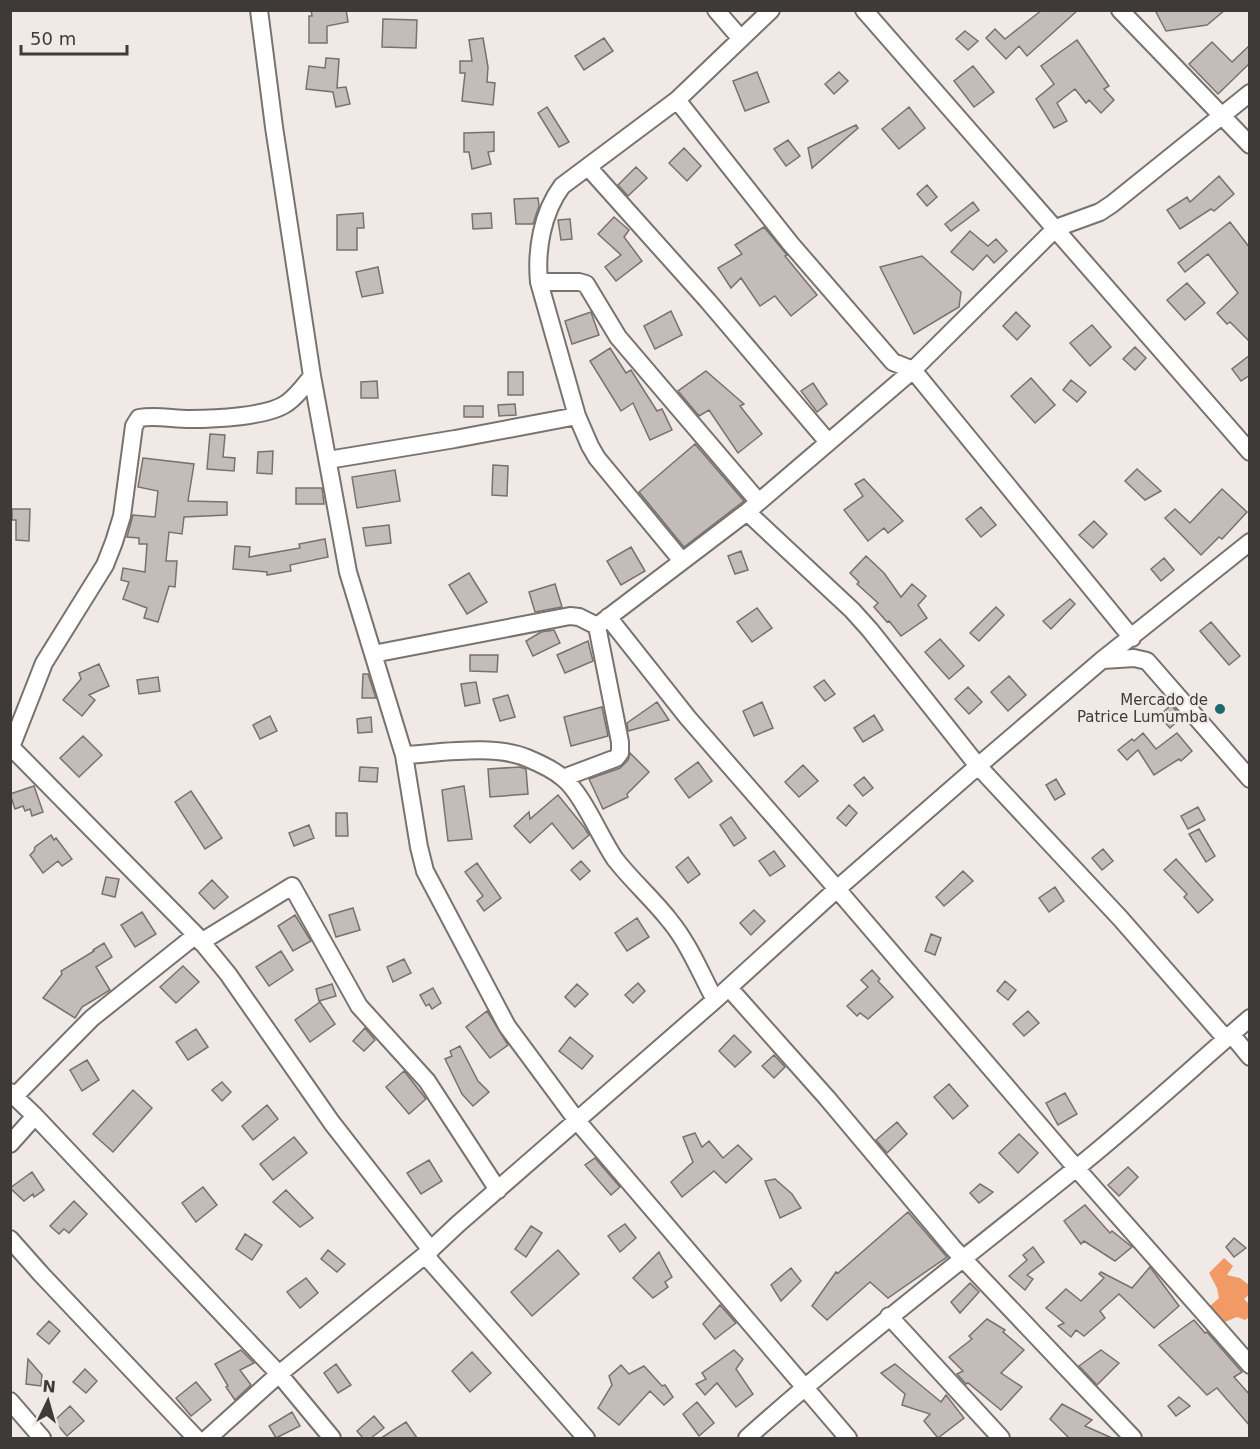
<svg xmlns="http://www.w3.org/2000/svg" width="1260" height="1449" font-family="'DejaVu Sans',sans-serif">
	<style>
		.forest { fill: #f29a65 }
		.building { fill: #c3bcb9; stroke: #78716e; stroke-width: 1.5 }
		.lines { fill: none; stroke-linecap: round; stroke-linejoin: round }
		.street-casing { stroke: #79736f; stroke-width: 20 }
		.street { stroke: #fff; stroke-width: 16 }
		.poi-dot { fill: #1d6a6e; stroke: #f0e9e5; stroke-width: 2 }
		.labels { text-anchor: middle; stroke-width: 4.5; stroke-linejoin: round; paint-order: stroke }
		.poi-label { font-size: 15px; fill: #3d3a38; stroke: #f0e9e5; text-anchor: end }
	</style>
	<rect width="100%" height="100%" fill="#f0e9e5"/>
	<path class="forest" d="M1224,1258L1233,1266L1227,1275L1240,1278L1249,1285V1295L1244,1299L1249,1304V1317L1245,1320L1237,1317L1220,1324L1210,1306L1219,1298L1217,1288L1209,1273Z"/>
	<path class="building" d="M311,10H346L348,22L327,26V43H309V16H312Z
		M1042,10H1078L1027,56L1019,46L1006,59L986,38L995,29L1005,39Z
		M1155,10H1225L1207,25L1166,31Z
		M383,19L417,20L416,48L382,47Z
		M965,31L978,41L968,50L956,39Z
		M483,38L488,67L487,82L495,83L493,105L462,101L465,73H460V61H472L469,40Z
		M604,38L613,51L584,70L575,56Z
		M1077,40L1109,86L1104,89L1114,100L1101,113L1089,100L1086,103L1075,89L1057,103L1067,121L1054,128L1036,99L1054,84L1041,66Z
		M1212,42L1232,62L1250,45V63L1218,94L1189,64Z
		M326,58L339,59L337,88L346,87L350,104L336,107L333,92L306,89L309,66L325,68Z
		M973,66L994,92L974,107L954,81Z
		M757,72L769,102L745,111L733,81Z
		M839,72L848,81L834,94L825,84Z
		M547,107L569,142L559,147L538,113Z
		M909,107L925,128L899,149L882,129Z
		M856,125L858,128L812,168L808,148Z
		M494,132V151L488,152L491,164L472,169L469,152H464V133Z
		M788,140L800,156L786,166L774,149Z
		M684,148L701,166L687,181L669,163Z
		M636,167L647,178L628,196L618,185Z
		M1219,176L1234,194L1214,211L1211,209L1180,229L1167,210L1187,197L1190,202Z
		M927,185L937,197L927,206L917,194Z
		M538,198L539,206L533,224H516L514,199Z
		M973,202L979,210L951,231L945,224Z
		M363,213L364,228H357V250H337V215Z
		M491,213L492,228L473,229L472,214Z
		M614,217L629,230L624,237L642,261L616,281L605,267L621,255L598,234Z
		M570,219L572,239L561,240L558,220Z
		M1230,222L1250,248V342L1230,322L1227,324L1217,313L1238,293L1208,254L1185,272L1178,263Z
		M764,227L787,255L785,256L817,295L791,316L775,296L760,306L741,278L731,288L718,268L742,254L735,245Z
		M970,231L988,246L996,239L1007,251L994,263L987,255L973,270L951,252Z
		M922,256L961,292L959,307L914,334L880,267Z
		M378,267L383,293L362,297L356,272Z
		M1187,283L1205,303L1185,320L1167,300Z
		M671,311L682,335L655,349L644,326Z
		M591,312L599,335L572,344L565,321Z
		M1016,312L1030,326L1017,340L1003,326Z
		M1092,325L1111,347L1090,366L1070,343Z
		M1135,347L1146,358L1135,370L1123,359Z
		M610,348L626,373L631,370L657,411L662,409L672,430L650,440L633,403L621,411L590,361Z
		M1250,355V375L1241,381L1232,369Z
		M706,371L744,404L740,406L762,434L738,453L709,410L699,416L678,391Z
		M508,372H523V395H508Z
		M1031,378L1055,405L1035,423L1011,396Z
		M1071,380L1086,392L1077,402L1063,390Z
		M377,381L378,398H361V382Z
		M813,383L827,404L817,412L801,391Z
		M515,404L516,415L499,416L498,405Z
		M464,406H483V417H464Z
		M210,434L225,435L223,457L235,458L234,471L207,469Z
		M695,444L744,501L684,547L639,492Z
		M273,451L272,474L257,473L258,452Z
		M143,458L194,464L188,501L227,502V515L184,517L182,534L169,532L166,561H177L175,587L169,586L158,622L144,618L147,608L123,599L129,582L121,580L123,568L145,572L147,544H139V538L127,537L133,515L155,517L158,491L138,487Z
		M493,465L508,466L507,496L492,495Z
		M1137,469L1161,491L1145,500L1125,481Z
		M395,470L400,501L357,508L352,477Z
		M864,479L903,521L888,533L884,528L868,541L844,510L863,496L855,484Z
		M296,488H322L324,504H296Z
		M1222,489L1247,512L1222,539L1219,537L1201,555L1165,518L1175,509L1190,523Z
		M981,507L996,525L981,537L966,519Z
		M12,509H30L29,541L16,540V520H12Z
		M1094,521L1107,534L1093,548L1079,535Z
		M389,525L391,543L366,546L363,528Z
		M325,539L328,557L290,565L291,571L267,575V572L233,569L235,546L250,547L249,557L300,548L299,544Z
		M631,547L645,571L621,585L607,561Z
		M741,551L748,570L735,574L728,556Z
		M866,556L884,573L901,597L912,584L926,596L918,605L927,618L901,636L889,621L887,622L874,607L878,603L857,584L859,582L850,573Z
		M1164,558L1174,570L1161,581L1151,569Z
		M469,573L487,602L467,614L449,585Z
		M555,584L562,607L535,612L529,592Z
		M1070,599L1075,604L1051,629L1043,621Z
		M996,607L1004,615L979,641L970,633Z
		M757,608L772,628L752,642L737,622Z
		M1211,622L1240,656L1229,665L1200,631Z
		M554,630L560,643L533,656L526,641L541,632Z
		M940,639L964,666L949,679L925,652Z
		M588,641L593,661L565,673L557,655Z
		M470,655H498L497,672L470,671Z
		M99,664L109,686L89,695L95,700L82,716L63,700L81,679L79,673Z
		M363,674H368L376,698H362Z
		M1009,676L1026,695L1008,711L991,692Z
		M158,677L160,691L139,694L137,680Z
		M824,680L835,694L825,701L814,687Z
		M476,682L480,703L465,706L461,684Z
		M968,687L982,702L969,714L955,699Z
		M508,695L515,717L500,721L493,699Z
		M657,702L669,720L628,731L627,723Z
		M762,702L773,728L754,736L743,711Z
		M1171,705L1182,717L1170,728L1159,716Z
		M602,707L608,736L571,746L564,717Z
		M874,715L883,730L863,742L854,728Z
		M270,716L277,731L260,739L253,725Z
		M371,717L372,732L358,733L357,719Z
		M1143,733L1156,749L1177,733L1192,751L1181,761L1179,759L1154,775L1138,750L1127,760L1118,750L1132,739L1134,741Z
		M83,736L102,755L79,777L60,758Z
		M630,753L649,772L627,794L628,797L603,809L589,779L620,768L628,760Z
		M698,762L712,781L689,798L675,779Z
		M803,765L818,781L799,797L785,782Z
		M360,767L378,768L377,782L359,781Z
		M520,767L526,769L528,794L490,797L488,769Z
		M864,777L873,788L863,796L854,785Z
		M1056,779L1065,794L1055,800L1046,785Z
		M34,786L43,812L32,816L30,809L25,811L23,806L15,809L10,794Z
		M464,786L472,839L448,841L442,790Z
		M191,791L222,838L205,849L175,802Z
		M558,795L584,827L589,835L573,849L552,823L530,843L514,826L529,812L530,819Z
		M849,805L857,813L846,826L837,818Z
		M1198,807L1205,820L1188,829L1181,816Z
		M336,813H347L348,836H336Z
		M731,817L746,838L734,846L720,825Z
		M309,825L314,838L294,846L289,833Z
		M1199,829L1215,856L1206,862L1189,834Z
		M51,835L54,840L56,838L72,859L62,866L58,861L43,873L30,855L34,851L35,847Z
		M1103,849L1113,861L1102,870L1092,858Z
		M774,851L785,866L770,876L759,861Z
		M688,857L700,874L688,883L676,867Z
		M1176,859L1213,900L1198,913L1184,897L1187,894L1164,870Z
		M581,861L590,871L580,880L571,870Z
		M477,863L501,898L484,911L477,901L483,896L465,872Z
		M963,871L973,881L944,906L936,897Z
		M106,877L119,879L115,897L102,894Z
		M212,880L228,897L214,909L199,893Z
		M1055,887L1064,901L1049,912L1039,898Z
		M353,908L360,930L336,937L329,915Z
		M754,910L765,921L751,935L740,923Z
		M142,912L156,934L135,947L121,925Z
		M295,915L311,941L293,951L278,926Z
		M637,918L649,937L627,951L615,933Z
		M931,934L941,938L935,955L925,951Z
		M104,943L112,957L96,967L110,990L82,1007L75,1018L43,998L62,974L61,971L94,951L93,950Z
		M281,951L293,970L269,986L256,967Z
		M404,959L411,973L393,982L387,967Z
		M183,966L199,982L176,1003L160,987Z
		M872,970L880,979L878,981L893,997L868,1019L860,1013L857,1016L847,1006L868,987L861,980Z
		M1005,981L1016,990L1008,1000L997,991Z
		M638,983L645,991L633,1003L625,995Z
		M332,984L336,996L319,1001L316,989Z
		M577,984L588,994L575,1007L565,997Z
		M433,988L441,1003L432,1009L429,1004L426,1006L420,995Z
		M320,1002L335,1024L310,1042L295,1020Z
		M487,1011L508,1045L490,1058L466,1027Z
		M1028,1011L1039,1023L1024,1036L1013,1024Z
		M365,1028L375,1040L364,1051L353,1041Z
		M196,1029L208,1047L188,1060L176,1042Z
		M734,1035L751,1052L735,1067L719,1051Z
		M570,1037L593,1056L582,1069L559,1051Z
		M460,1046L478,1081L489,1092L473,1106L462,1094L445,1059L452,1056L450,1051Z
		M774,1055L785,1067L774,1078L762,1066Z
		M87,1060L99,1080L82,1091L70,1070Z
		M404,1071L426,1099L409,1114L386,1087Z
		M222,1082L231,1092L222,1101L212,1090Z
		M949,1084L968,1106L953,1119L934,1097Z
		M133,1090L152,1108L113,1152L93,1134Z
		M1065,1093L1077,1114L1058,1125L1046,1103Z
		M267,1105L278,1119L253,1140L242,1126Z
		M897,1122L907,1134L887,1153L876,1140Z
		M695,1133L702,1147L709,1141L723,1158L738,1145L752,1159L726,1183L714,1171L682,1197L671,1182L693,1162L683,1137Z
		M1019,1134L1038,1153L1018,1173L999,1153Z
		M294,1137L307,1153L273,1180L260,1164Z
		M595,1158L620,1187L611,1195L585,1165Z
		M429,1160L442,1181L421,1194L407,1173Z
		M1128,1167L1138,1177L1119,1196L1108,1185Z
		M32,1172L44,1190L34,1197L33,1194L24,1201L10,1188Z
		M775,1179L792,1194L801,1208L780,1218L765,1181Z
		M980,1184L993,1192L979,1203L970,1193Z
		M203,1187L217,1205L196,1222L182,1203Z
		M286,1190L313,1218L300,1227L273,1202Z
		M74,1201L87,1214L69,1233L64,1229L59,1234L50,1226Z
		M1085,1205L1110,1233L1112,1231L1132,1247L1115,1261L1084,1241L1081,1244L1064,1221Z
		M908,1212L947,1257L888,1298L870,1282L827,1320L812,1306L836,1272L838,1273Z
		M625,1224L636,1238L620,1252L608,1236Z
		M531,1226L542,1233L526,1257L515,1249Z
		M245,1234L262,1245L252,1260L236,1249Z
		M1234,1238L1246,1248L1234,1257L1226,1247Z
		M1033,1247L1044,1262L1027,1275L1033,1279L1025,1290L1009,1276L1027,1260L1023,1255Z
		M328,1250L345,1264L337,1272L321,1259Z
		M558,1250L579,1274L532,1316L511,1292Z
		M659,1252L672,1277L665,1282L668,1287L653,1298L633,1278Z
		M1150,1267L1179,1306L1154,1328L1119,1294L1100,1311L1105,1318L1084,1336L1076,1330L1071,1337L1058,1326L1064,1323L1046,1308L1066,1289L1081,1301L1104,1278L1099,1274L1101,1272L1132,1288Z
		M791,1268L801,1281L781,1301L771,1285Z
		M306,1278L318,1293L300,1308L287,1292Z
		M970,1283L979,1292L960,1313L951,1302Z
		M720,1305L736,1323L715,1339L703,1324Z
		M987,1319L1005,1330L1003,1332L1024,1350L1001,1373L1022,1387L1001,1410L968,1383L966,1384L957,1374L963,1371L949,1357L972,1339L969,1336Z
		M1194,1320L1205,1333L1207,1332L1242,1372L1234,1377L1250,1395V1426L1217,1388L1207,1395L1159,1345Z
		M49,1321L60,1331L49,1344L37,1334Z
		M241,1350L254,1363L240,1370L251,1385L235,1400L226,1387L228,1386L215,1364Z
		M734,1350L743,1359L736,1369L753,1394L736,1407L717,1383L705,1395L696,1384L706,1379L702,1373Z
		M1101,1350L1119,1363L1097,1385L1079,1366Z
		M472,1352L491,1373L470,1392L452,1371Z
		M28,1359L42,1375L41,1386L26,1384Z
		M336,1364L351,1385L338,1393L324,1373Z
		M895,1364L941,1402L946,1395L964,1418L938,1438L924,1421L930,1414L902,1405L905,1394L881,1373Z
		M621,1365L629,1374L644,1366L662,1386L665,1385L673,1397L664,1405L650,1391L619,1425L598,1408L612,1385L609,1376Z
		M85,1369L97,1381L86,1393L73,1382Z
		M196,1382L211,1400L191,1416L176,1398Z
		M1179,1397L1190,1406L1176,1416L1168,1406Z
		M697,1402L714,1423L699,1436L683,1414Z
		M1062,1404L1092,1420L1085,1426L1112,1438H1069L1050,1419Z
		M70,1406L84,1421L67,1436L54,1421Z
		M292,1412L300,1426L276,1438L269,1426Z
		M374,1416L384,1428L371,1438H363L357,1431Z
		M406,1422L417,1438H381Z"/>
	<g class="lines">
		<g class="street-casing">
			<path id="street" d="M259,10L274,127L312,376L348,572L404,755L419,847L425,871L507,1026L578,1122L848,1438
				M716,10L741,39
				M864,10L1250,452
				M1120,10L1250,145
				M677,100L790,243L893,362L913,370L1132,638
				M588,167L708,301L828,442
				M539,282H579L586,284L618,337L758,501
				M328,460L455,439L577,416
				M747,512L852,610L870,630L978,766L1120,918L1226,1039
				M682,561L597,458L590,446L577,416L539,282C536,250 542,213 562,186L677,100L771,10
				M608,617L688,718L837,889L1077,1169L1250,1365
				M597,626L747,512L913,370L1056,228L1100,212L1112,204L1250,93
				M373,654L570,616L579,617L597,626
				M1103,660L1134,658L1147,661L1250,779
				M10,746L196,935L228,974L332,1123L431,1250
				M11,747L44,663L105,565L114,542L122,516L134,426L139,418C156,415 173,419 190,419C213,419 268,417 287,403C297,396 304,386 312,376
				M404,755C440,753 495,744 527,758C539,763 554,770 563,778C582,793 600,837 615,859C632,881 653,899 670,921C689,944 701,974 715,1000
				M563,778L616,758L620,753V742L597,626
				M201,942L292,886L359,1006L427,1081L498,1190
				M729,988L827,1098L953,1248L1133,1438
				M1231,1034L1250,1057
				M10,1092L35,1116L279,1374L332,1438
				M15,1096L92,1018L196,935
				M10,1144L35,1116
				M10,1239L41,1274L196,1438
				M425,1255L586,1438
				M889,1316L1001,1438
				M10,1401L42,1438
				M208,1438L279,1374L425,1255L458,1224L715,1000L837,889L978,766L1102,660L1250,542
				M747,1438C852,1344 964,1259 1074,1170C1134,1122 1191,1069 1250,1018"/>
		</g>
		<use href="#street" class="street"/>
	</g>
	<circle class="poi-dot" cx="1220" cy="709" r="6"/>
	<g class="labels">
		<g class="poi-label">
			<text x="1208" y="705">Mercado de<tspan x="1208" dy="17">Patrice Lumumba</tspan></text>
		</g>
	</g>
	<rect width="1260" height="1449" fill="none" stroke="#3d3a38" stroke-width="24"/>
	<g transform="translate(48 1401) rotate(5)" stroke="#f0e9e5" stroke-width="4.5" paint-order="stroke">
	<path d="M0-4.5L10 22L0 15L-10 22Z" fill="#3d3a38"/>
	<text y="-9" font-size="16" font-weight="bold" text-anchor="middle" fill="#3d3a38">N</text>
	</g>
	<path d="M21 45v9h106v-9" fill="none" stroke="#3d3a38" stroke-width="3"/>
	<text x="30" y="45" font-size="18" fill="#3d3a38" stroke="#f0e9e5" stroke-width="4.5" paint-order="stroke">50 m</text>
</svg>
